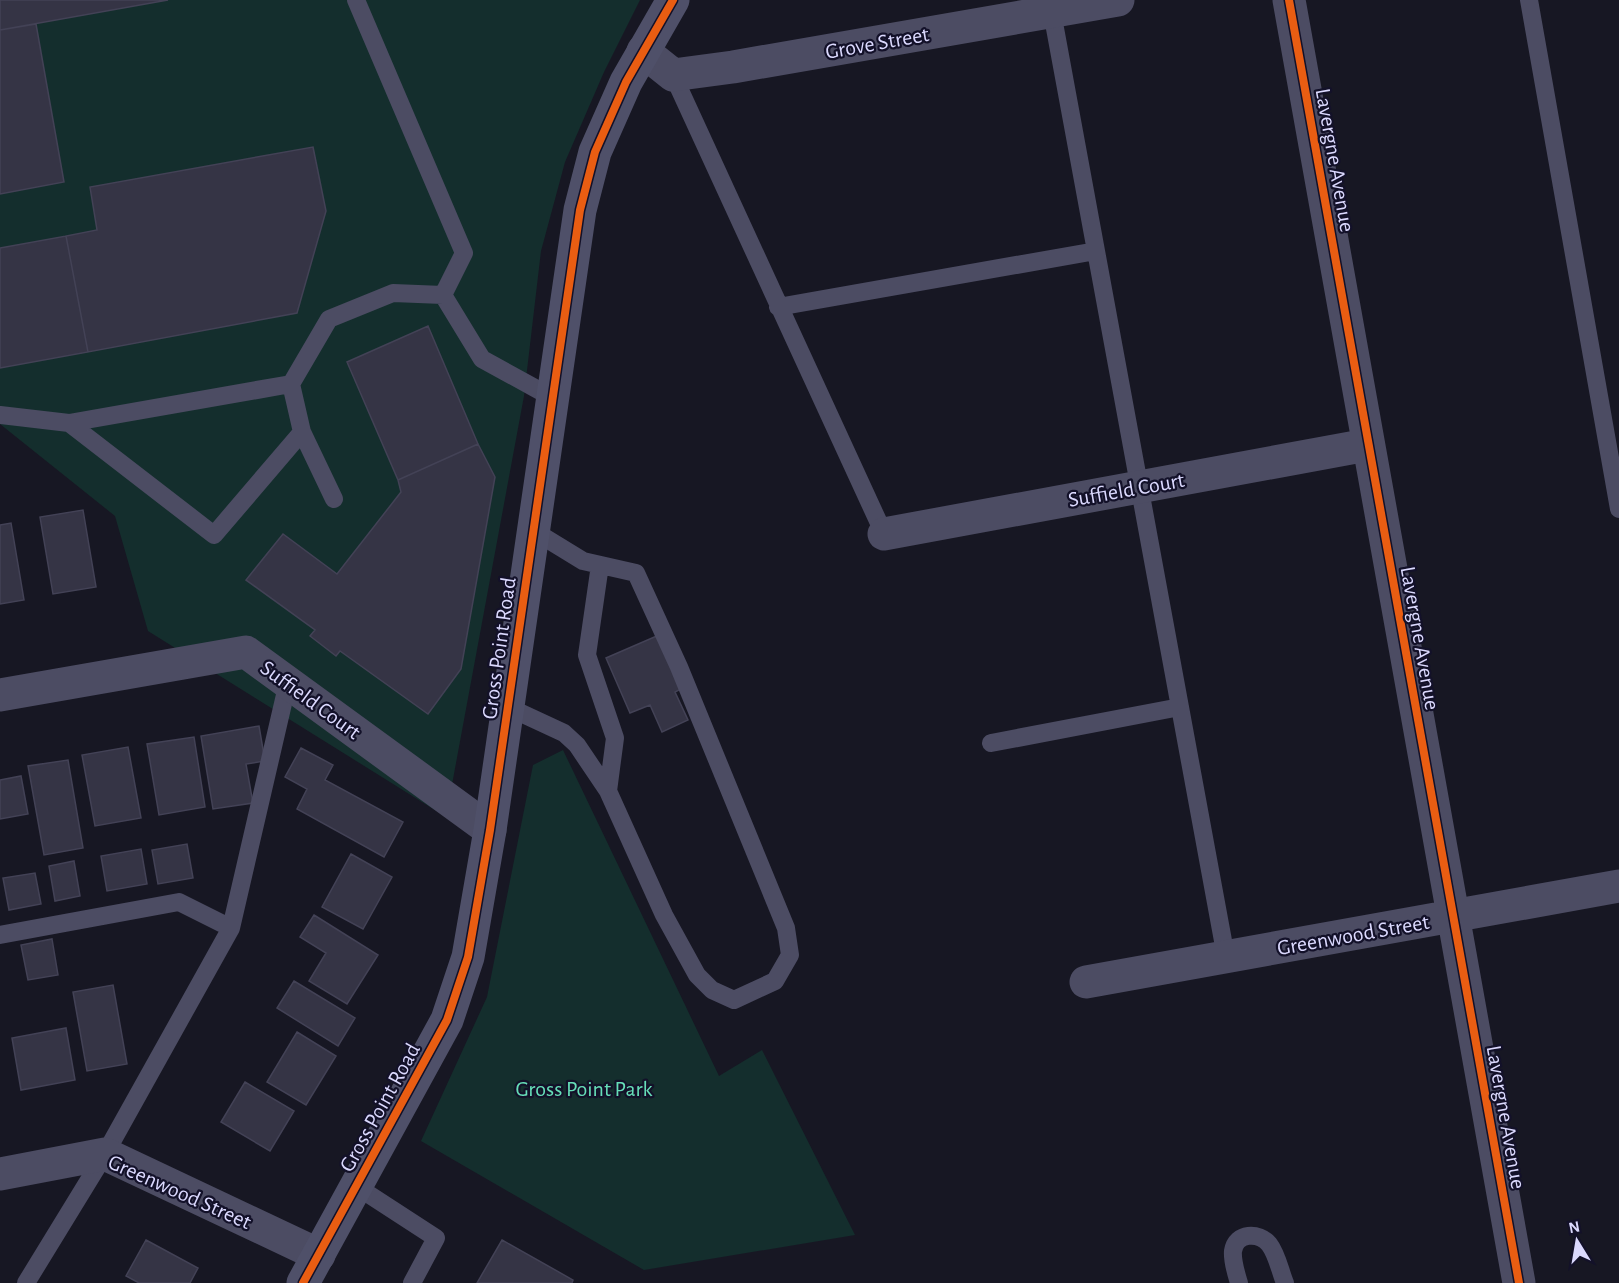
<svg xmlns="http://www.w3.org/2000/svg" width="1619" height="1283" font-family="'Alegreya Sans',sans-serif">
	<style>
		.green { fill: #142e2d }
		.building { fill: #353445; stroke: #434256; stroke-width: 1.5 }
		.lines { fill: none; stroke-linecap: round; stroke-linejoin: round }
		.lane { stroke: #4c4c63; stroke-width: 18 }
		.street { stroke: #4c4c63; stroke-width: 33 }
		.secondary { stroke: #4f5069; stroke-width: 33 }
		.cycleway-casing { stroke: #131129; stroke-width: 11 }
		.cycleway { stroke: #e95d12; stroke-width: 8 }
		.labels { text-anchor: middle; stroke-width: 4.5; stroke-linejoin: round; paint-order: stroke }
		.street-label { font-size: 22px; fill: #dbd9fe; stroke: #131129 }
		.park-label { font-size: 22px; fill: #66deb8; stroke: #131129 }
	</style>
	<rect width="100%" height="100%" fill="#171723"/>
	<path class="green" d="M0,0H640L604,72L565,162L541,251L524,396L446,817L148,631L115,516L0,424Z
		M563,750L719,1076L762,1050L855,1235L644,1270L421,1141L487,997L533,765Z"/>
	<path class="building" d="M0,0H168L0,30Z
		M36,24L64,182L0,194V30Z
		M313,147L326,211L297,313L88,352L66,236L97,230L90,187Z
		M66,236L88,352L0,368V248Z
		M428,326L478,444L398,480L347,362Z
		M478,444L495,477L461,669L428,714L340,651L336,656L310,636L315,630L246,580L283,534L337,574L401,492L398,480Z
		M83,510L96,587L53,594L40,517Z
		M11,523L24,600L0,604V525Z
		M659,635L683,688L675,692L688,720L662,732L650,705L630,713L606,658Z
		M259,726L265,761L246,764L253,803L213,809L201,736Z
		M194,737L205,807L159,815L147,744Z
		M128,747L141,818L95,826L82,755Z
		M301,748L333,765L325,780L403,822L384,857L297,809L307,789L285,777Z
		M68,760L83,848L44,855L28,766Z
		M21,776L28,814L0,819V780Z
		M187,844L193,878L158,884L152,850Z
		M141,849L147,884L107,891L101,856Z
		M351,854L392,877L363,929L322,907Z
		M74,861L80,896L55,901L49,866Z
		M35,873L41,904L9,910L3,878Z
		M314,915L378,955L347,1004L309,981L326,953L300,937Z
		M52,939L58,975L28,980L21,945Z
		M294,981L355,1018L338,1046L277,1008Z
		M113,985L127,1064L87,1071L73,992Z
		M66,1028L75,1080L21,1090L12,1038Z
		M297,1032L336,1056L306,1105L267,1082Z
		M245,1082L294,1111L270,1151L221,1122Z
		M146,1240L198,1268L190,1283H139L126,1276Z
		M502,1240L573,1280L572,1283H477Z"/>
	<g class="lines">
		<path class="lane" d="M356,0L464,253L443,295L482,359L553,398
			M1529,0L1619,509
			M1052,12L1226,957
			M673,75L884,534
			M778,307L1096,251
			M0,415L69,423L291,384L329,319L393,293L443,295
			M69,423L214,535L302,432L291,384
			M302,432L334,499
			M600,565L587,655L615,738L608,791
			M508,707L564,733L577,745L608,791L664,915L697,975L712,990L734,1000L775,981L790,955L786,928L679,667L636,573L583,561L534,531
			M991,743L1180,707
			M0,935L179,902L231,928
			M356,1186L436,1238L412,1283
			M26,1283L105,1154L231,928L288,682
			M1239,1283C1236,1273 1232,1261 1233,1251C1236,1232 1259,1232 1269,1244C1277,1254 1280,1271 1285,1283"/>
		<path class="street" d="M1289,0L1519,1283
			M643,51L673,75L733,67L1118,0
			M884,534L1367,445
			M0,695L246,652L490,830
			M1086,982L1619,886
			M0,1174L105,1154L319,1255"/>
		<path class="secondary" d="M303,1283L447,1020L468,957L490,830L580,210L595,152L626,82L673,0"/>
		<g class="cycleway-casing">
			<path id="cycleway" d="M1289,0L1519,1283
				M303,1283L447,1020L468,957L490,830L580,210L595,152L626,82L673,0"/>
		</g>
		<use href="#cycleway" class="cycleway"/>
	</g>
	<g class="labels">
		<g class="street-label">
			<text transform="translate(877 42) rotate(-10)" y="8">Grove Street</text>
			<text transform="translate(1336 160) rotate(80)" y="8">Lavergne Avenue</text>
			<text transform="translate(1126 489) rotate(-10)" y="8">Suffield Court</text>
			<text transform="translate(1421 638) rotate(80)" y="8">Lavergne Avenue</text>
			<text transform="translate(498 648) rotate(-82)" y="8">Gross Point Road</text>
			<text transform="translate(311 699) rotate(36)" y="8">Suffield Court</text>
			<text transform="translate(1353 934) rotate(-10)" y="8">Greenwood Street</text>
			<text transform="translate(379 1107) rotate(-61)" y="8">Gross Point Road</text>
			<text transform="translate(1507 1117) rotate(80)" y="8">Lavergne Avenue</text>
			<text transform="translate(180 1191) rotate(24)" y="8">Greenwood Street</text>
		</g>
		<g class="park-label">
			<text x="584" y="1096">Gross Point Park</text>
		</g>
	</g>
	<g transform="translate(1577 1241) rotate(349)" stroke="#131129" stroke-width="4.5" paint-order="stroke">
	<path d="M0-4.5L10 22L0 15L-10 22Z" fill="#dbd9fe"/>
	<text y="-9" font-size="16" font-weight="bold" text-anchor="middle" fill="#dbd9fe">N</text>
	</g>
</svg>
